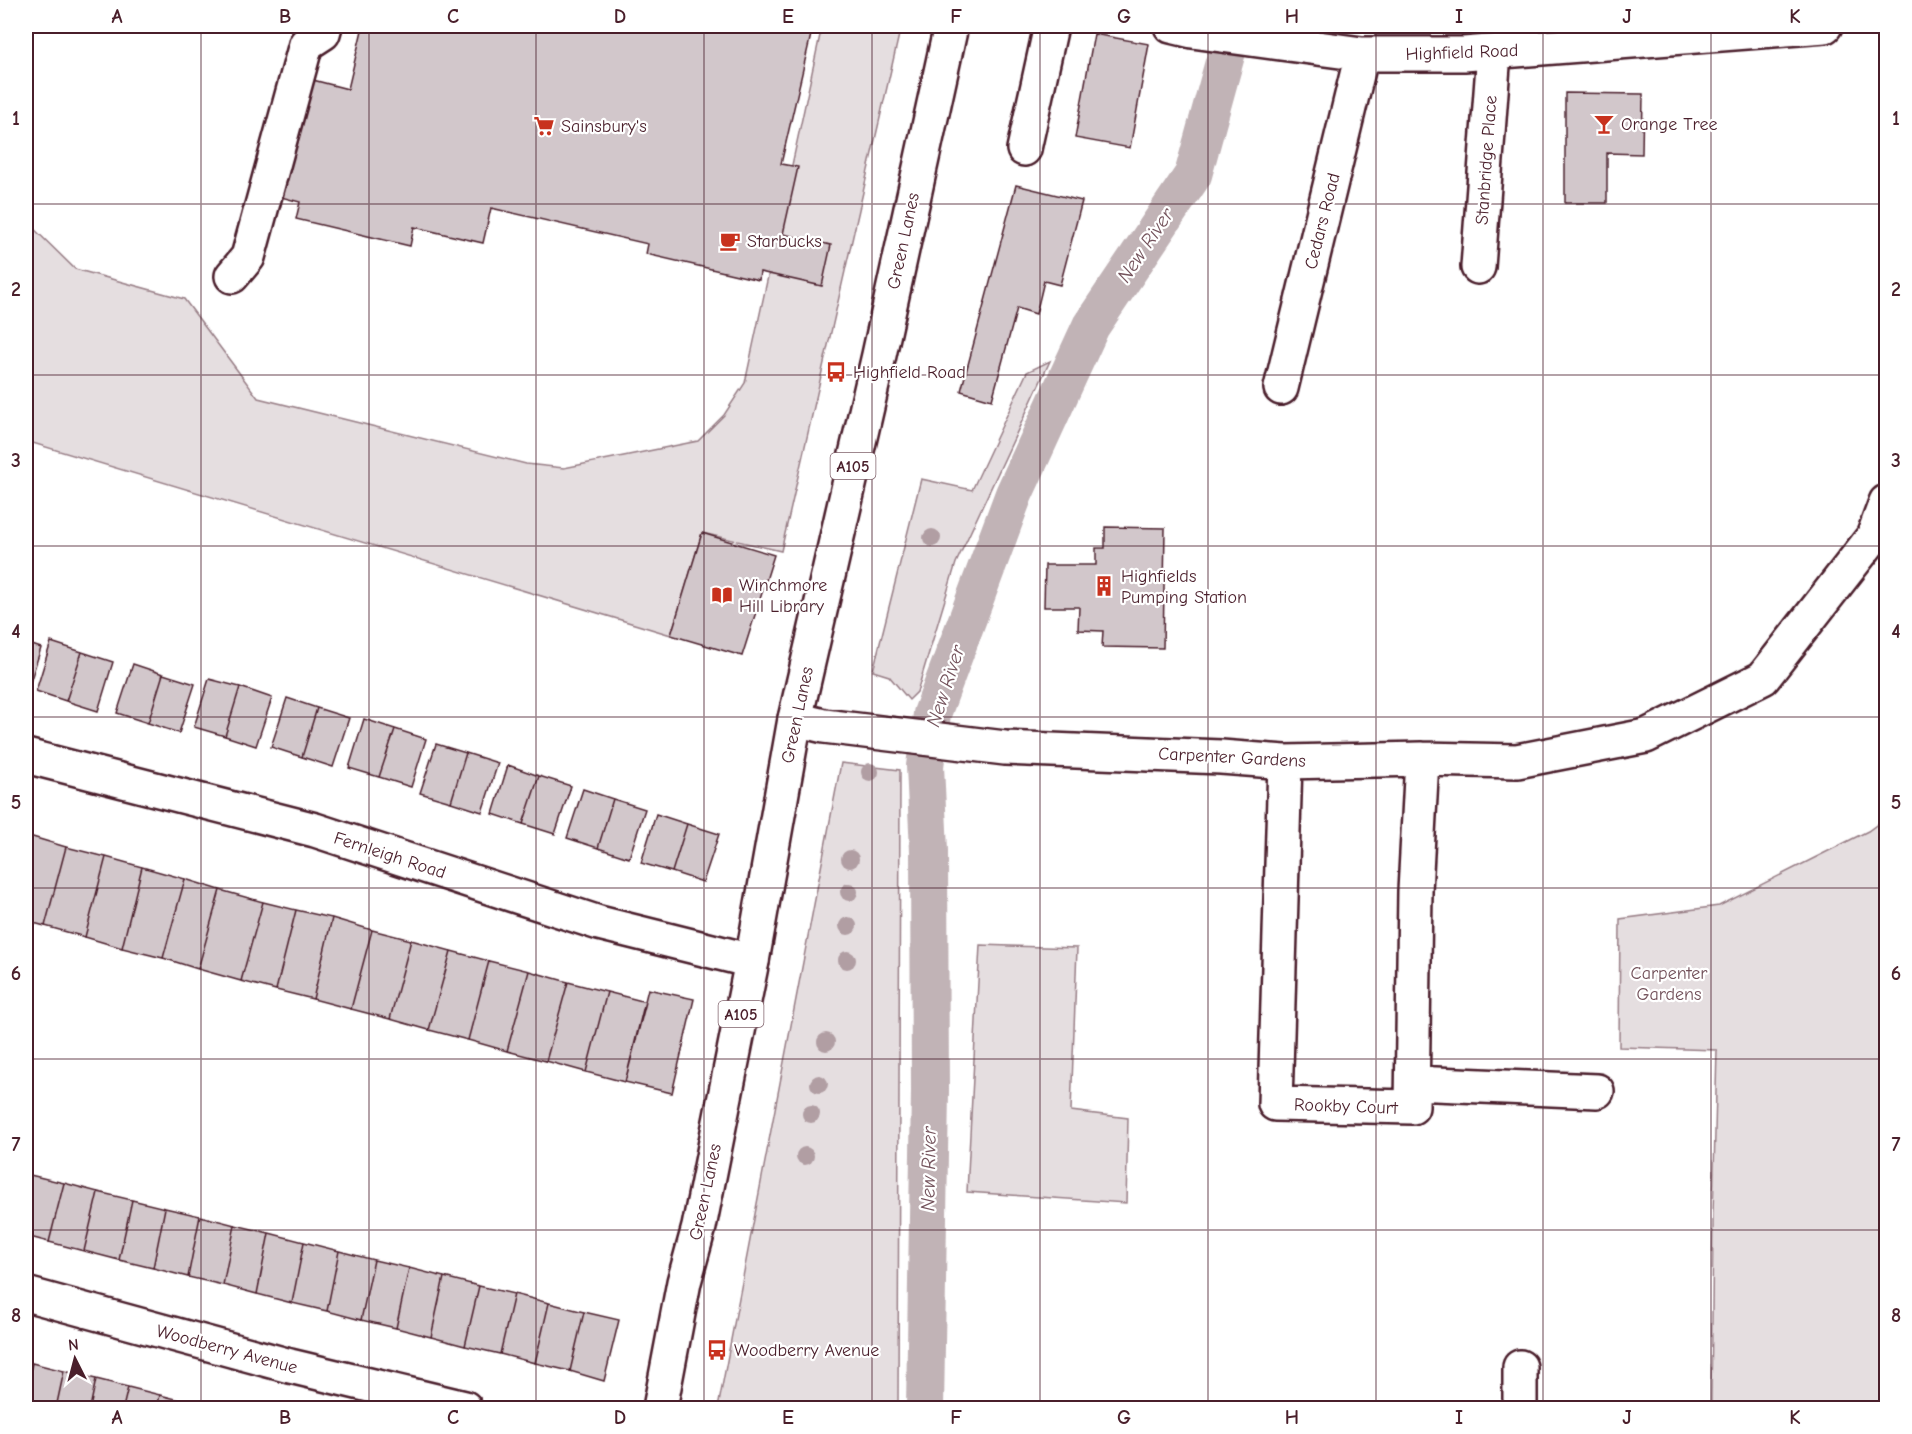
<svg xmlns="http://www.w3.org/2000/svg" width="1912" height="1434" font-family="'Comic Neue',sans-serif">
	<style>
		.green { fill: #e5dee0; stroke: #987e86; stroke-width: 1.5 }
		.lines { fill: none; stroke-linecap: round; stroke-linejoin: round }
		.canal { stroke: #c1b3b6; stroke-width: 38 }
		.building { fill: #d2c7cb; stroke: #4a1f2b; stroke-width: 1.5 }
		.minor-casing { stroke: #4a1f2b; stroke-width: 38 }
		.major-casing { stroke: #4a1f2b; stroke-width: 38 }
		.minor { stroke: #fff; stroke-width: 33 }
		.major { stroke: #fff; stroke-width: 33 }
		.tree { fill: #b19ea3 }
		.grid { fill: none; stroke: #4a1f2b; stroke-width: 1.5; stroke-opacity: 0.55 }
		.labels { text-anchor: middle; stroke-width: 4.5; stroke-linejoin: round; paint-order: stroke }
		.shield { fill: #fff; stroke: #80626b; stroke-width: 1.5 }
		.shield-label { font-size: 16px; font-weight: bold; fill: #4a1f2b }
		.street-label { font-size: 18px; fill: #4a1f2b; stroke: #fff }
		.poi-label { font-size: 18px; fill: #4a1f2b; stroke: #fff; text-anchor: start }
		.park-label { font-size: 18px; fill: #714f58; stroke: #fff }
		.water-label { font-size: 20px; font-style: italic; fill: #74535c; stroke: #fff }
		.neatline { fill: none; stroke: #4a1f2b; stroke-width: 2 }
		.grid-label { font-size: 20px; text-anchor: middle; font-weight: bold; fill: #4a1f2b }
	</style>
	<rect width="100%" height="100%" fill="#fff"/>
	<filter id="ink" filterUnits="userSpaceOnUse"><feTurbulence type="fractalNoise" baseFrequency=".0167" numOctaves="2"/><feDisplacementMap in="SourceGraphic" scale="12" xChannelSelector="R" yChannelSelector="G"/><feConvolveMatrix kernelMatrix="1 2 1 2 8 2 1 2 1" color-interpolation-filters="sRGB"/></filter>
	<g filter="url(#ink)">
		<path class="green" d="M822,26H901L781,551L702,533L671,635L26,441V221L75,269L184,299L258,398L526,464L564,468L698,441L724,415L745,383Z
			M1050,361L956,563L917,692L909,700L889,676L873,671L921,479L972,490L1027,372Z
			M841,763L900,770L898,1408H718Z
			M1886,818V1408H1711L1713,1214L1717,1050L1619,1047L1620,919L1719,906L1868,831Z
			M980,945L1077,948L1071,1111L1128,1118L1126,1203L967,1192Z"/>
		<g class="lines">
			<path class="canal" d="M925,1408L930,1091L929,851L925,766L932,714L1014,494L1091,326L1193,175L1234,26"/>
		</g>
		<path class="building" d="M363,26H813L781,164L798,167L783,234L831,245L822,286L760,272L759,280L646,254L648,244L491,208L483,243L414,227L410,246L296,219L300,202L281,197L309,79L348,89Z
			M1094,34L1149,44L1130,148L1075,138Z
			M1565,93L1643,94L1642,154L1607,153V203H1565Z
			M1016,185L1082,201L1060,285L1044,281L1036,314L1017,308L992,400L961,391Z
			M1105,527L1165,528L1163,648L1102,647L1103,631L1078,630L1079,607H1044L1045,565H1096V548H1105Z
			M702,533L774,555L742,656L671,635Z
			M51,642L82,652L66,701L36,691Z
			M26,643L41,648L26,695Z
			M82,652L113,662L98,711L66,701Z
			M133,664L163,674L148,723L117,713Z
			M163,674L195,684L179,733L148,723Z
			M209,679L240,687L225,736L194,727Z
			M240,687L272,698L256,746L225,736Z
			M287,698L317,708L302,757L271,747Z
			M317,708L349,718L333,767L302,757Z
			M364,719L395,729L379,777L349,768Z
			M395,729L426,739L411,787L379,777Z
			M436,744L466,753L451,802L420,793Z
			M466,753L498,763L482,812L451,802Z
			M508,765L539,776L523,824L493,814Z
			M539,776L571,786L555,834L523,824Z
			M583,789L613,799L598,848L567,838Z
			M613,799L645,809L629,858L598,848Z
			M656,814L687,824L672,872L641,863Z
			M687,824L719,834L703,882L672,872Z
			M26,835L66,847L45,926L26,921Z
			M66,847L106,857L85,937L45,926Z
			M106,857L142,867L122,948L85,937Z
			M142,867L185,879L163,958L122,948Z
			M185,879L220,890L198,969L163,958Z
			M220,890L263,902L241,981L198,969Z
			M263,902L296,910L276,990L241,981Z
			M296,910L332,918L313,999L276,990Z
			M332,918L372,930L351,1009L313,999Z
			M372,930L411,940L390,1019L351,1009Z
			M411,940L451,951L429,1030L390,1019Z
			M451,951L489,961L468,1040L429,1030Z
			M489,961L529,971L507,1051L468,1040Z
			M529,971L568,982L546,1061L507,1051Z
			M568,982L607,992L586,1072L546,1061Z
			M648,989L694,999L672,1093L625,1082Z
			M607,992L646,1002L625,1082L586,1072Z
			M30,1175L64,1183L49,1242L26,1236V1193Z
			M64,1183L98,1192L84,1251L49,1242Z
			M98,1192L132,1200L119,1260L84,1251Z
			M132,1200L165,1208L153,1268L119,1260Z
			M165,1208L200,1216L188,1277L153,1268Z
			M200,1216L235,1225L223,1285L188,1277Z
			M235,1225L269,1233L257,1294L223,1285Z
			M269,1233L304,1242L292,1303L257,1294Z
			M304,1242L339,1251L327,1311L292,1303Z
			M339,1251L374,1260L361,1320L327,1311Z
			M374,1260L409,1268L396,1328L361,1320Z
			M409,1268L444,1277L431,1337L396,1328Z
			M444,1277L479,1286L465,1346L431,1337Z
			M479,1286L514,1294L500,1354L465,1346Z
			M514,1294L549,1303L535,1363L500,1354Z
			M549,1303L584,1312L570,1371L535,1363Z
			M584,1312L619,1320L604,1381L570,1371Z
			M26,1361L32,1363L26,1394Z
			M32,1363L64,1371L56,1408H26V1394Z
			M64,1371L96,1379L90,1408H56Z
			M96,1379L128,1387L123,1408H90Z
			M128,1387L160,1395L157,1408H123Z
			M160,1395L192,1403L191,1408H157Z"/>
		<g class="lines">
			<g class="minor-casing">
				<path id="minor" d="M1171,26L1192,31L1362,54H1464L1825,26
					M1024,149L1051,26
					M1478,267L1494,52
					M232,276L248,257L306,44L323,33L325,26
					M1281,388L1362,54
					M795,719L824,726L1005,748L1221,757L1285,762L1422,759L1517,761L1646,736L1763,678L1873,537L1886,502
					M26,756L315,830L599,923L752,961
					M1285,762L1275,1104L1412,1107L1415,891L1422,759
					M1413,1083L1597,1091
					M26,1294L290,1366L465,1408
					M1520,1408V1367"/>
			</g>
			<g class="major-casing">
				<path id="major" d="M660,1408L684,1282L699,1227L752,961L795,719L879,355L951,26"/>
			</g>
			<use href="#minor" class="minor"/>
			<use href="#major" class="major"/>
		</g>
		<g class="tree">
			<circle cx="932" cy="538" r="9"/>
			<circle cx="870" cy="772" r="9"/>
			<circle cx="850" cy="859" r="9"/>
			<circle cx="849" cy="892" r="9"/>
			<circle cx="848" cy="926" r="9"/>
			<circle cx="847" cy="960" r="9"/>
			<circle cx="826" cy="1042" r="9"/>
			<circle cx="819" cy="1084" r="9"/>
			<circle cx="811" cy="1114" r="9"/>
			<circle cx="805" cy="1156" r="9"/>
		</g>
	</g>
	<path class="grid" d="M201,26V1408M369,26V1408M536,26V1408M704,26V1408M872,26V1408M1040,26V1408M1208,26V1408M1376,26V1408M1543,26V1408M1711,26V1408M26,204H1886M26,375H1886M26,546H1886M26,717H1886M26,888H1886M26,1059H1886M26,1230H1886"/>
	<defs>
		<g id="bar-bare" transform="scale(1.62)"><path d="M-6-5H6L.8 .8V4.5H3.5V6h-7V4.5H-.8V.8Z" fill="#c8321e" stroke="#fff" stroke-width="2.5" paint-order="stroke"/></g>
		<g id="supermarket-bare" transform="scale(1.62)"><path d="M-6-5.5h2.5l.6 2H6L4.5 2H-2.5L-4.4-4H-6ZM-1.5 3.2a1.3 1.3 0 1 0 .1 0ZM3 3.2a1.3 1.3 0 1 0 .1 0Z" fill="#c8321e" stroke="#fff" stroke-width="2.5" paint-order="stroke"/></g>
		<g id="cafe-bare" transform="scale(1.62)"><path d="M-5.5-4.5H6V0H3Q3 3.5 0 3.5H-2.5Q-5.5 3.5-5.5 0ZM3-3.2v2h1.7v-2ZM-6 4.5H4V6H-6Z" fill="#c8321e" stroke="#fff" stroke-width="2.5" paint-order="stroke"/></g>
		<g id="bus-bare" transform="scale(1.62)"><path d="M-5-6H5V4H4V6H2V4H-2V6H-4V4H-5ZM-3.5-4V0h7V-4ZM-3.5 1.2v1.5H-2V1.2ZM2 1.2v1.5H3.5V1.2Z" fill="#c8321e" stroke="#fff" stroke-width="2.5" paint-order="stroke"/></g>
		<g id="building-bare" transform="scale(1.62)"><path d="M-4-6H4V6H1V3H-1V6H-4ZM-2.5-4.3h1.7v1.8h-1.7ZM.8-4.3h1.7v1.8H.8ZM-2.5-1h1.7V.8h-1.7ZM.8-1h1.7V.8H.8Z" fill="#c8321e" stroke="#fff" stroke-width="2.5" paint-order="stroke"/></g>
		<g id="library-bare" transform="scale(1.62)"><path d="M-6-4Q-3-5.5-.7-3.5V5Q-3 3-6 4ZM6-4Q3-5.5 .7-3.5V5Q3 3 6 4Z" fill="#c8321e" stroke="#fff" stroke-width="2.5" paint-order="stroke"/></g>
	</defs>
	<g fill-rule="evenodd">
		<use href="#bar-bare" x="1604" y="124"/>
		<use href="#supermarket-bare" x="544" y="126"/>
		<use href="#cafe-bare" x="730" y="241"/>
		<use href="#bus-bare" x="836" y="372"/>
		<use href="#building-bare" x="1104" y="586"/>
		<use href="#library-bare" x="722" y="595"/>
		<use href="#bus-bare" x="717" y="1350"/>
	</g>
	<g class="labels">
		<g class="shield">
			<rect x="830.5" y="453" width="45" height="26" rx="4.5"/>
			<rect x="718.5" y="1001" width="45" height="26" rx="4.5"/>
		</g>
		<g class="shield-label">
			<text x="853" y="472">A105</text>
			<text x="741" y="1020">A105</text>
		</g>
		<g class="street-label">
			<text transform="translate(1462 52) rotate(-2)" y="6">Highfield Road</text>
			<text transform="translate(1486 160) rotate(-86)" y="6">Stanbridge Place</text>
			<text transform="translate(1322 221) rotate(-76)" y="6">Cedars Road</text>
			<text transform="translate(903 241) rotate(-78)" y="6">Green Lanes</text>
			<text transform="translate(797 715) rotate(-78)" y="6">Green Lanes</text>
			<text transform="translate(1232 757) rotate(3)" y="6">Carpenter Gardens</text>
			<text transform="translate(390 855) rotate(18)" y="6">Fernleigh Road</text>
			<text transform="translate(1346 1106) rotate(2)" y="6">Rookby Court</text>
			<text transform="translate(705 1192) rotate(-78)" y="6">Green Lanes</text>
			<text transform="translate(227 1349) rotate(15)" y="6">Woodberry Avenue</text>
		</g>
		<g class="poi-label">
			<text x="1621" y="130">Orange Tree</text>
			<text x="561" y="132">Sainsbury's</text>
			<text x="747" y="247">Starbucks</text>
			<text x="853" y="378">Highfield Road</text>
			<text x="1121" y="582">Highfields<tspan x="1121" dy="21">Pumping Station</tspan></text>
			<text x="739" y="591">Winchmore<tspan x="739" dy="21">Hill Library</tspan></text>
			<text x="734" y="1356">Woodberry Avenue</text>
		</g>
		<g class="park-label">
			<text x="1669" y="979">Carpenter<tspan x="1669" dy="21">Gardens</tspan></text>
		</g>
		<g class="water-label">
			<text transform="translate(1145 245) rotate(-56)" y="7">New River</text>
			<text transform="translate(945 686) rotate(-72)" y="7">New River</text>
			<text transform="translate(928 1169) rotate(-89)" y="7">New River</text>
		</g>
	</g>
	<rect width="1912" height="1434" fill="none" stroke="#fff" stroke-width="66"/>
	<g transform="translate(75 1359) rotate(354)" stroke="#ffffff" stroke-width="4.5" paint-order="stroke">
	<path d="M0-4.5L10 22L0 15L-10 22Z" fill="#4a1f2b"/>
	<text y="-9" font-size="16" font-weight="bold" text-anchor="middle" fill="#4a1f2b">N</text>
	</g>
	<rect x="33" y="33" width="1846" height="1368" class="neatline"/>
	<g class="grid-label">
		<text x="117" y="23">A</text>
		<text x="285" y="23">B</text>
		<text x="453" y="23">C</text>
		<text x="620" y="23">D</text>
		<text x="788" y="23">E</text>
		<text x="956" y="23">F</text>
		<text x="1124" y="23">G</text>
		<text x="1292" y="23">H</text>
		<text x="1459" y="23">I</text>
		<text x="1627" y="23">J</text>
		<text x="1795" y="23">K</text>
		<text x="16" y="125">1</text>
		<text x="1896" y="125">1</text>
		<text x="16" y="296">2</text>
		<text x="1896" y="296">2</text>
		<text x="16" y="467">3</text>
		<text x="1896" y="467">3</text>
		<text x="16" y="638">4</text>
		<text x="1896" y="638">4</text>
		<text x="16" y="809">5</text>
		<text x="1896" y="809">5</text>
		<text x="16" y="980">6</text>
		<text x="1896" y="980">6</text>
		<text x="16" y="1151">7</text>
		<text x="1896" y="1151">7</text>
		<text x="16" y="1322">8</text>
		<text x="1896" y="1322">8</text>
		<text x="117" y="1424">A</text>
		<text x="285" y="1424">B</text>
		<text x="453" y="1424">C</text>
		<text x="620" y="1424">D</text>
		<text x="788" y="1424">E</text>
		<text x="956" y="1424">F</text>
		<text x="1124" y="1424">G</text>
		<text x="1292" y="1424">H</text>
		<text x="1459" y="1424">I</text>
		<text x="1627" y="1424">J</text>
		<text x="1795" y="1424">K</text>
	</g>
</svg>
